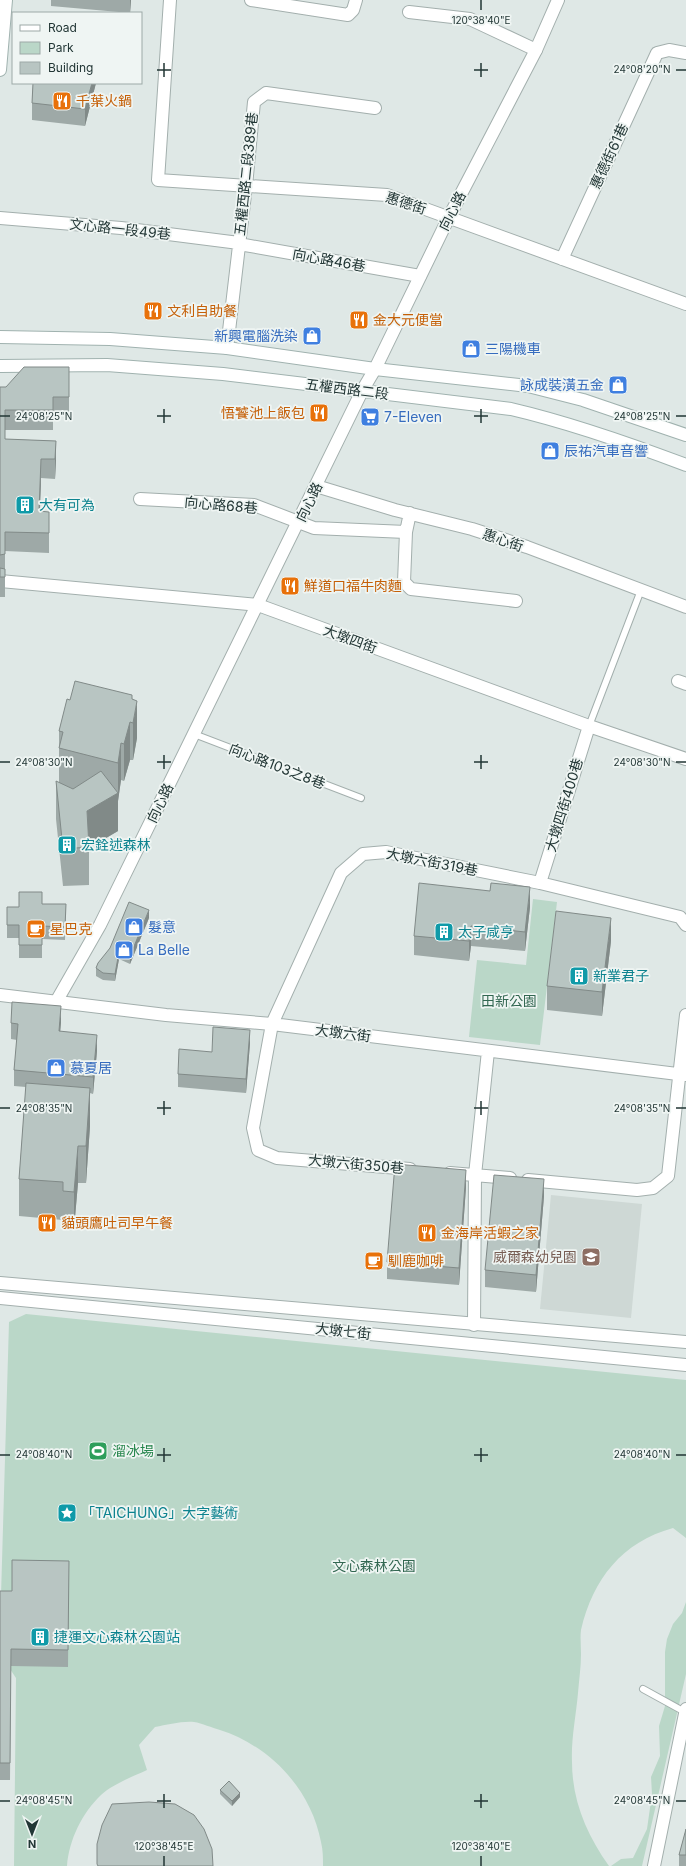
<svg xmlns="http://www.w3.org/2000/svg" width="686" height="1866" font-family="Inter,'Noto Sans TC',sans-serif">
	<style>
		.built { fill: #ced8d5 }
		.green { fill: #bad7c8 }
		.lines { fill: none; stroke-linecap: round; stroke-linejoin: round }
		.service-casing { stroke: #a3afad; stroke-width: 8 }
		.minor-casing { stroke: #a3afad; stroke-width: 14 }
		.tertiary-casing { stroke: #a3afad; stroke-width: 14 }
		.secondary-casing { stroke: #a0b2af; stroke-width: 14 }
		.service { stroke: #fff; stroke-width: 6 }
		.minor { stroke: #fff; stroke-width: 12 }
		.tertiary { stroke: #fff; stroke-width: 12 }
		.secondary { stroke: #fff; stroke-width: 12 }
		.wall { fill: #9ea9a7 }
		.shaded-wall { fill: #818a88 }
		.building { fill: #b8c5c2; stroke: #818a88 }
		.ticks { fill: none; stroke: #223635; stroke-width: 1.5 }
		.labels { text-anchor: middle; stroke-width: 3.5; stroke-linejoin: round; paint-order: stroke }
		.food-label { font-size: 14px; fill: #c56008; stroke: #eff5f3; text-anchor: start }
		.street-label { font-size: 14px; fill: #223635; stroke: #eff5f3 }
		.shop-label { font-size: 14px; fill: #366cbe; stroke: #eff5f3; text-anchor: start }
		.culture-label { font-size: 14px; fill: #0d838f; stroke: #eff5f3; text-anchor: start }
		.park-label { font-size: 14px; fill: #326751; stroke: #eff5f3 }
		.education-label { font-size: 14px; fill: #785e54; stroke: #eff5f3; text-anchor: end }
		.leisure-label { font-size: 14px; fill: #27864d; stroke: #eff5f3; text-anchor: start }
		.ticks-label { font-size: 10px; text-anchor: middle; fill: #223635; stroke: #eff5f3; stroke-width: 3.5; stroke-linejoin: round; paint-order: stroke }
	</style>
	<rect width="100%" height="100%" fill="#dfe8e6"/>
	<path class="built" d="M551,1195L642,1204L631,1318L540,1309Z"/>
	<path class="green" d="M533,899L557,902L540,1045L469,1037L477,960L526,965Z
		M26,1314L686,1380V1538L673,1528C622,1542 593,1579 581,1630C580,1637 581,1646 581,1654C581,1667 579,1680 578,1693C576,1716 571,1739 572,1762C572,1801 587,1835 609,1866H323C323,1858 323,1850 321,1842C311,1789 270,1746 220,1730C212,1728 202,1723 194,1722C181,1721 167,1725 155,1727L139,1745L147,1770C132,1777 113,1784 101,1795C82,1813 69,1840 67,1866H14L16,1678L0,1654V1630L9,1322Z
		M686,1602V1674L642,1866H611L621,1859L633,1858L647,1829L652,1794L651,1777L660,1756L659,1726L665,1706V1652L667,1639L673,1624L682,1613Z"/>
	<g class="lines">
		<g class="service-casing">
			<path id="service" d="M589,726L641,590
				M194,734L361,798
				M643,1689L685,1712"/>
		</g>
		<g class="minor-casing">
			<path id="minor" d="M170,0L158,180L387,195L686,304
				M251,0L348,15L353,10L356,0
				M409,12L470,19L536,50
				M0,218L121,228L239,243
				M239,244L420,276
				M562,259L657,53L669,50L686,53
				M227,348L246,186L254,102L266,93L375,108
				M316,486L395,510L472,529L527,547L686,607
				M140,499L254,505L314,528L406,532
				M410,513L406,532L404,582L411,589L516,601
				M0,581L258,605L589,726L686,759
				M678,681L686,684
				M540,883L589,726
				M0,995L166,1015L272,1024L686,1075
				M410,1169L277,1158L258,1150L253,1128L272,1024L341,873L363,854L386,852L540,883L680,917L686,925
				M450,1173L510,1178
				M528,1180L637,1190L653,1188L668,1176L686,1015
				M474,1325L475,1175L488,1051
				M654,1866L686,1709"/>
		</g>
		<g class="tertiary-casing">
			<path id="tertiary" d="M56,1002L100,925L362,391L375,369L449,217L536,50L558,0
				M0,1283L686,1342
				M0,1298L686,1365"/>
		</g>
		<g class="secondary-casing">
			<path id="secondary" d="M0,70L6,0
				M0,337L110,339L227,348L375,369L528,386L583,400L686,435
				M0,366L107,365L223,374L511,409C571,423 628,443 686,465"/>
		</g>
		<use href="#service" class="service"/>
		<use href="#minor" class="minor"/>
		<use href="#tertiary" class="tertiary"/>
		<use href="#secondary" class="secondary"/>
	</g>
	<path class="wall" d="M51,0H131L130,13L51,6Z
		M33,83H96L85,126L32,120V103Z
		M69,367V416H53V430H5V439L56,441V460L55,479L41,478L40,511L49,531V553L5,551V597H0V387H6Z
		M70,700H132L137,738L133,760H130L124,781L121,780L118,801V831L89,848V885L63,886L56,819V781L59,783V731Z
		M42,904H66L65,940L42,939V958H19V938H7V907H19Z
		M530,907L525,951L471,946L469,961L414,955V936Z
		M149,918L130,964L119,959L115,981L103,980L96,976V968Z
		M611,941L602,1016L547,1010V986Z
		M61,1022L60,1031L97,1051L93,1094L90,1093V1126L86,1183H78L74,1229L63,1228V1220L19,1216V1179L26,1087L14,1086V1070L17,1040L11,1039V1023Z
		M250,1043L246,1093L178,1087V1074L212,1052Z
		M466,1187L459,1285L387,1279V1262Z
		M544,1196L536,1292L485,1287V1270Z
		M69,1561L68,1667L11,1666L10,1780H0V1591H12Z
		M220,1790L240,1797L232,1806L220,1794Z
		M686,1829V1866H679V1855Z"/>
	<path class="shaded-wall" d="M130,0H131L130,13Z
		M92,83H96L85,126V109Z
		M56,441V460L55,479V459Z
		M41,459V478L39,531V511Z
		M137,701V738L133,760V723Z
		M130,722V760L124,781V744Z
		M121,743V780L118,801V763Z
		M118,793V831L89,848L87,811Z
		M530,887V907L525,951V932Z
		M149,910V918L130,964V956Z
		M611,918V941L602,1016V992Z
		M471,926V946L469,961V941Z
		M119,952V959L115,981V974Z
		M61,1006V1022L59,1047V1031Z
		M250,1030V1043L246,1093V1079Z
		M97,1035V1051L93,1094V1077Z
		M90,1088V1126L86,1183V1146Z
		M78,1146V1183L74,1229V1192Z
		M466,1170V1187L459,1285V1268Z
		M544,1179V1196L536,1292V1275Z
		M240,1793V1797L232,1806V1801Z"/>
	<path class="building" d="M33,83H92L85,109L32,103Z
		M24,367H69V397H53V410H5V439L56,441L55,459H41L39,511L49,512V533L5,532V554L0,555V387H6Z
		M0,568L5,569V577H0Z
		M75,681L132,695V699L137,701L133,723L130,722L124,744L121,743L118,763L59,748L63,732L59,731L67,699L70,700Z
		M101,771L118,793L87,811L89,847L63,849L56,781L73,789Z
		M419,883L490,891L491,883L530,887L525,932L471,926L469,941L414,936Z
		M19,892H42V904H66L65,927L42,926V945H19V925H7V907H19Z
		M129,902L149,910L130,956L119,952L115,974L103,973L96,968L98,963L110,948Z
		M556,911L611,918L602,992L547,986Z
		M12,1002L61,1006L59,1031L97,1035L93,1077L14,1070L18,1024L11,1023Z
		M213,1027L250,1030L246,1079L178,1074L179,1049L212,1052Z
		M26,1083L90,1088L86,1146H78L74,1192L63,1191V1182L19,1179Z
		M395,1164L466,1170L459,1268L387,1262Z
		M494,1175L544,1179L536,1275L485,1270Z
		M12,1560L69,1561L68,1650L11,1649L10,1763H0V1591H12Z
		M229,1781L240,1793L232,1801L220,1790Z
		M149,1802L175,1804L194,1815L204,1829L212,1849L213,1866H98L97,1864V1844L102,1825L112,1804Z
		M686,1829V1855H679Z"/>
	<path class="ticks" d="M481,0V10M164,63V77M481,63V77M157,70H171M474,70H488M676,70H686M164,409V423M481,409V423M0,416H10M157,416H171M474,416H488M676,416H686M164,755V769M481,755V769M0,762H10M157,762H171M474,762H488M676,762H686M164,1101V1115M481,1101V1115M0,1108H10M157,1108H171M474,1108H488M676,1108H686M164,1448V1462M481,1448V1462M0,1455H10M157,1455H171M474,1455H488M676,1455H686M164,1794V1808M481,1794V1808M0,1801H10M157,1801H171M474,1801H488M676,1801H686M164,1856V1866M481,1856V1866"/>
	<defs>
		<g id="restaurant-square" transform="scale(1)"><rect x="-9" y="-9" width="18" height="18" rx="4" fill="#e8710a" stroke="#eff5f3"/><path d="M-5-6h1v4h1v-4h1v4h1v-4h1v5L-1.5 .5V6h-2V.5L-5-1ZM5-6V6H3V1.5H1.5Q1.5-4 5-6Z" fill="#fff"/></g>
		<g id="shop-square" transform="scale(1)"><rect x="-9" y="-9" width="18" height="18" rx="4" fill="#3f7fe0" stroke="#eff5f3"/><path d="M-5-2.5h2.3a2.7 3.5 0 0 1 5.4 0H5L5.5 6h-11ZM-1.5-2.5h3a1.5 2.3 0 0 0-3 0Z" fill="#fff"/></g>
		<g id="supermarket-square" transform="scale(1)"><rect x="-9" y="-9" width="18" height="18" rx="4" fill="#3f7fe0" stroke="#eff5f3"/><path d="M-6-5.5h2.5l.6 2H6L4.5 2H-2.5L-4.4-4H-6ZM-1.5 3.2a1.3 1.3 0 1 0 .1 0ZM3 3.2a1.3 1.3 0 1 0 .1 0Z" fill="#fff"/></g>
		<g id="building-square" transform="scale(1)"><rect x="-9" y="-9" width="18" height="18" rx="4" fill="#0f9aa8" stroke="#eff5f3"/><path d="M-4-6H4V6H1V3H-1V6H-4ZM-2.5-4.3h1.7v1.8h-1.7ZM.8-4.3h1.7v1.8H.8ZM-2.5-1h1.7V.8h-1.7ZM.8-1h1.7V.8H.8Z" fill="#fff"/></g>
		<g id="cafe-square" transform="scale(1)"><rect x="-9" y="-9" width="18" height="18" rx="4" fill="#e8710a" stroke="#eff5f3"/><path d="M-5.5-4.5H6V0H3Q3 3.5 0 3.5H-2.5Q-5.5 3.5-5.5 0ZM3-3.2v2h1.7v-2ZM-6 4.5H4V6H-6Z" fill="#fff"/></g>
		<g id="school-square" transform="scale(1)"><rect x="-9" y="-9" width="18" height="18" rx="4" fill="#8d6e63" stroke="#eff5f3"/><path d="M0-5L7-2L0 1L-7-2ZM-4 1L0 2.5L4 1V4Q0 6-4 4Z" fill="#fff"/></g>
		<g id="stadium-square" transform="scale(1)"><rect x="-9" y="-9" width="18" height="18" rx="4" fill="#2e9e5b" stroke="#eff5f3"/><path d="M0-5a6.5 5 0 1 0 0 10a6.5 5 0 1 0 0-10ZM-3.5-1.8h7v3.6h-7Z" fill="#fff"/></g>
		<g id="sight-square" transform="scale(1)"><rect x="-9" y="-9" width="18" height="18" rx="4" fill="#0f9aa8" stroke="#eff5f3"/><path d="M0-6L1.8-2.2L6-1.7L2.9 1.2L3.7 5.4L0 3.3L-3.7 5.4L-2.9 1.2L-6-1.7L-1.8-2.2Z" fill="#fff"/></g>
	</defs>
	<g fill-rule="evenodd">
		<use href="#restaurant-square" x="62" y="101"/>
		<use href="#restaurant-square" x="153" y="311"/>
		<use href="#restaurant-square" x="359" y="320"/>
		<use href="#shop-square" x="312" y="336"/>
		<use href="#shop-square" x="471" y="349"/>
		<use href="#shop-square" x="618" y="385"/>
		<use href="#restaurant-square" x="319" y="413"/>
		<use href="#supermarket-square" x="370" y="417"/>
		<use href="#shop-square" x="550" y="451"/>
		<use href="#building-square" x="25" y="505"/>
		<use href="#restaurant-square" x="290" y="586"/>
		<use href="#building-square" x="67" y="845"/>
		<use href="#shop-square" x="134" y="927"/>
		<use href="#cafe-square" x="36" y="929"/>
		<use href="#building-square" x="444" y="932"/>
		<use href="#shop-square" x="124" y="950"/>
		<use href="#building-square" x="579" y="976"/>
		<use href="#shop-square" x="56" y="1068"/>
		<use href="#restaurant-square" x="47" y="1223"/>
		<use href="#restaurant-square" x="427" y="1233"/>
		<use href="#school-square" x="591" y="1257"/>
		<use href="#cafe-square" x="374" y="1261"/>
		<use href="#stadium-square" x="98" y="1451"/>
		<use href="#sight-square" x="67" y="1513"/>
		<use href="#building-square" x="40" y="1637"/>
	</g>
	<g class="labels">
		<g class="food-label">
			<text x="76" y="106">千葉火鍋</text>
			<text x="167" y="316">文利自助餐</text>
			<text x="373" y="325">金大元便當</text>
			<text x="305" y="418" text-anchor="end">悟饕池上飯包</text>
			<text x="304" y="591">鮮道口福牛肉麵</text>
			<text x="50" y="934">星巴克</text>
			<text x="61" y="1228">貓頭鷹吐司早午餐</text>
			<text x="441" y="1238">金海岸活蝦之家</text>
			<text x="388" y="1266">馴鹿咖啡</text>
		</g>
		<g class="street-label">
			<text transform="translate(609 156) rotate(-65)" y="5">惠德街61巷</text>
			<text transform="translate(246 174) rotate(-84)" y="5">五權西路二段389巷</text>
			<text transform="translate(406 203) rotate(18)" y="5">惠德街</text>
			<text transform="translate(452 211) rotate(-63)" y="5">向心路</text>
			<text transform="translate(120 229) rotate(6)" y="5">文心路一段49巷</text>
			<text transform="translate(329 260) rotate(10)" y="5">向心路46巷</text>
			<text transform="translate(347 389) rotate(7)" y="5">五權西路二段</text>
			<text transform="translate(309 502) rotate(-64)" y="5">向心路</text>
			<text transform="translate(221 505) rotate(5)" y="5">向心路68巷</text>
			<text transform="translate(503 540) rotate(19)" y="5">惠心街</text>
			<text transform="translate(350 639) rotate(20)" y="5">大墩四街</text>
			<text transform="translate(277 766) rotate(21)" y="5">向心路103之8巷</text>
			<text transform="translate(160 803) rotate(-64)" y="5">向心路</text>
			<text transform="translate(564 805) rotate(-73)" y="5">大墩四街400巷</text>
			<text transform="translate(432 862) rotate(11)" y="5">大墩六街319巷</text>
			<text transform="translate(343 1033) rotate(7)" y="5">大墩六街</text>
			<text transform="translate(356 1164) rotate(5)" y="5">大墩六街350巷</text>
			<text transform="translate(343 1331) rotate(6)" y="5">大墩七街</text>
		</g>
		<g class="shop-label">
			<text x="298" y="341" text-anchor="end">新興電腦洗染</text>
			<text x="485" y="354">三陽機車</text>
			<text x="604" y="390" text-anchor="end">詠成裝潢五金</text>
			<text x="384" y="422">7-Eleven</text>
			<text x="564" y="456">辰祐汽車音響</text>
			<text x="148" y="932">髮意</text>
			<text x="138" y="955">La Belle</text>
			<text x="70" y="1073">慕夏居</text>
		</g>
		<g class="culture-label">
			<text x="39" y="510">大有可為</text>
			<text x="81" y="850">宏銓述森林</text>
			<text x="458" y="937">太子咸亨</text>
			<text x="593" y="981">新業君子</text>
			<text x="81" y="1518">「TAICHUNG」大字藝術</text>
			<text x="54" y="1642">捷運文心森林公園站</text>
		</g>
		<g class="park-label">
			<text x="509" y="1006">田新公園</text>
			<text x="374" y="1571">文心森林公園</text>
		</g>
		<g class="education-label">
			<text x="577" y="1262">威爾森幼兒園</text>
		</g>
		<g class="leisure-label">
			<text x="112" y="1456">溜冰場</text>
		</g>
	</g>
	<g class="ticks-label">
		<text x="481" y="24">120°38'40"E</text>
		<text x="642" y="73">24°08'20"N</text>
		<text x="642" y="420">24°08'25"N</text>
		<text x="44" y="420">24°08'25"N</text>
		<text x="642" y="766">24°08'30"N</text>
		<text x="44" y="766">24°08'30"N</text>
		<text x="642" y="1112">24°08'35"N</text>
		<text x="44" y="1112">24°08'35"N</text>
		<text x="44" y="1458">24°08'40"N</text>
		<text x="642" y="1458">24°08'40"N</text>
		<text x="642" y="1804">24°08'45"N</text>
		<text x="44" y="1804">24°08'45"N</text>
		<text x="164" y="1850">120°38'45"E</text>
		<text x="481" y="1850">120°38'40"E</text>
	</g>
	<rect x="12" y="12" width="130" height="72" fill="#eff5f3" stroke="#9da9a7"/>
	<rect x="20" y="25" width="20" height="6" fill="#ffffff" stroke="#9da9a7"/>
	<text x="48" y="32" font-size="12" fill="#223635">Road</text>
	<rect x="20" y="42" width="20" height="12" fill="#bad7c8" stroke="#9da9a7"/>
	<text x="48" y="52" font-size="12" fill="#223635">Park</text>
	<rect x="20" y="62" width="20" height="12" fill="#b8c5c2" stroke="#9da9a7"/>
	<text x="48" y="72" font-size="12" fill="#223635">Building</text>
	<g transform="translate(32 1834) rotate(180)" stroke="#eff5f3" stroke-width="3" paint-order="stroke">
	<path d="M0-3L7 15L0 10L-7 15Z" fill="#223635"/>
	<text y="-6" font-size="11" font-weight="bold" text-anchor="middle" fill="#223635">N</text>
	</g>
</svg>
